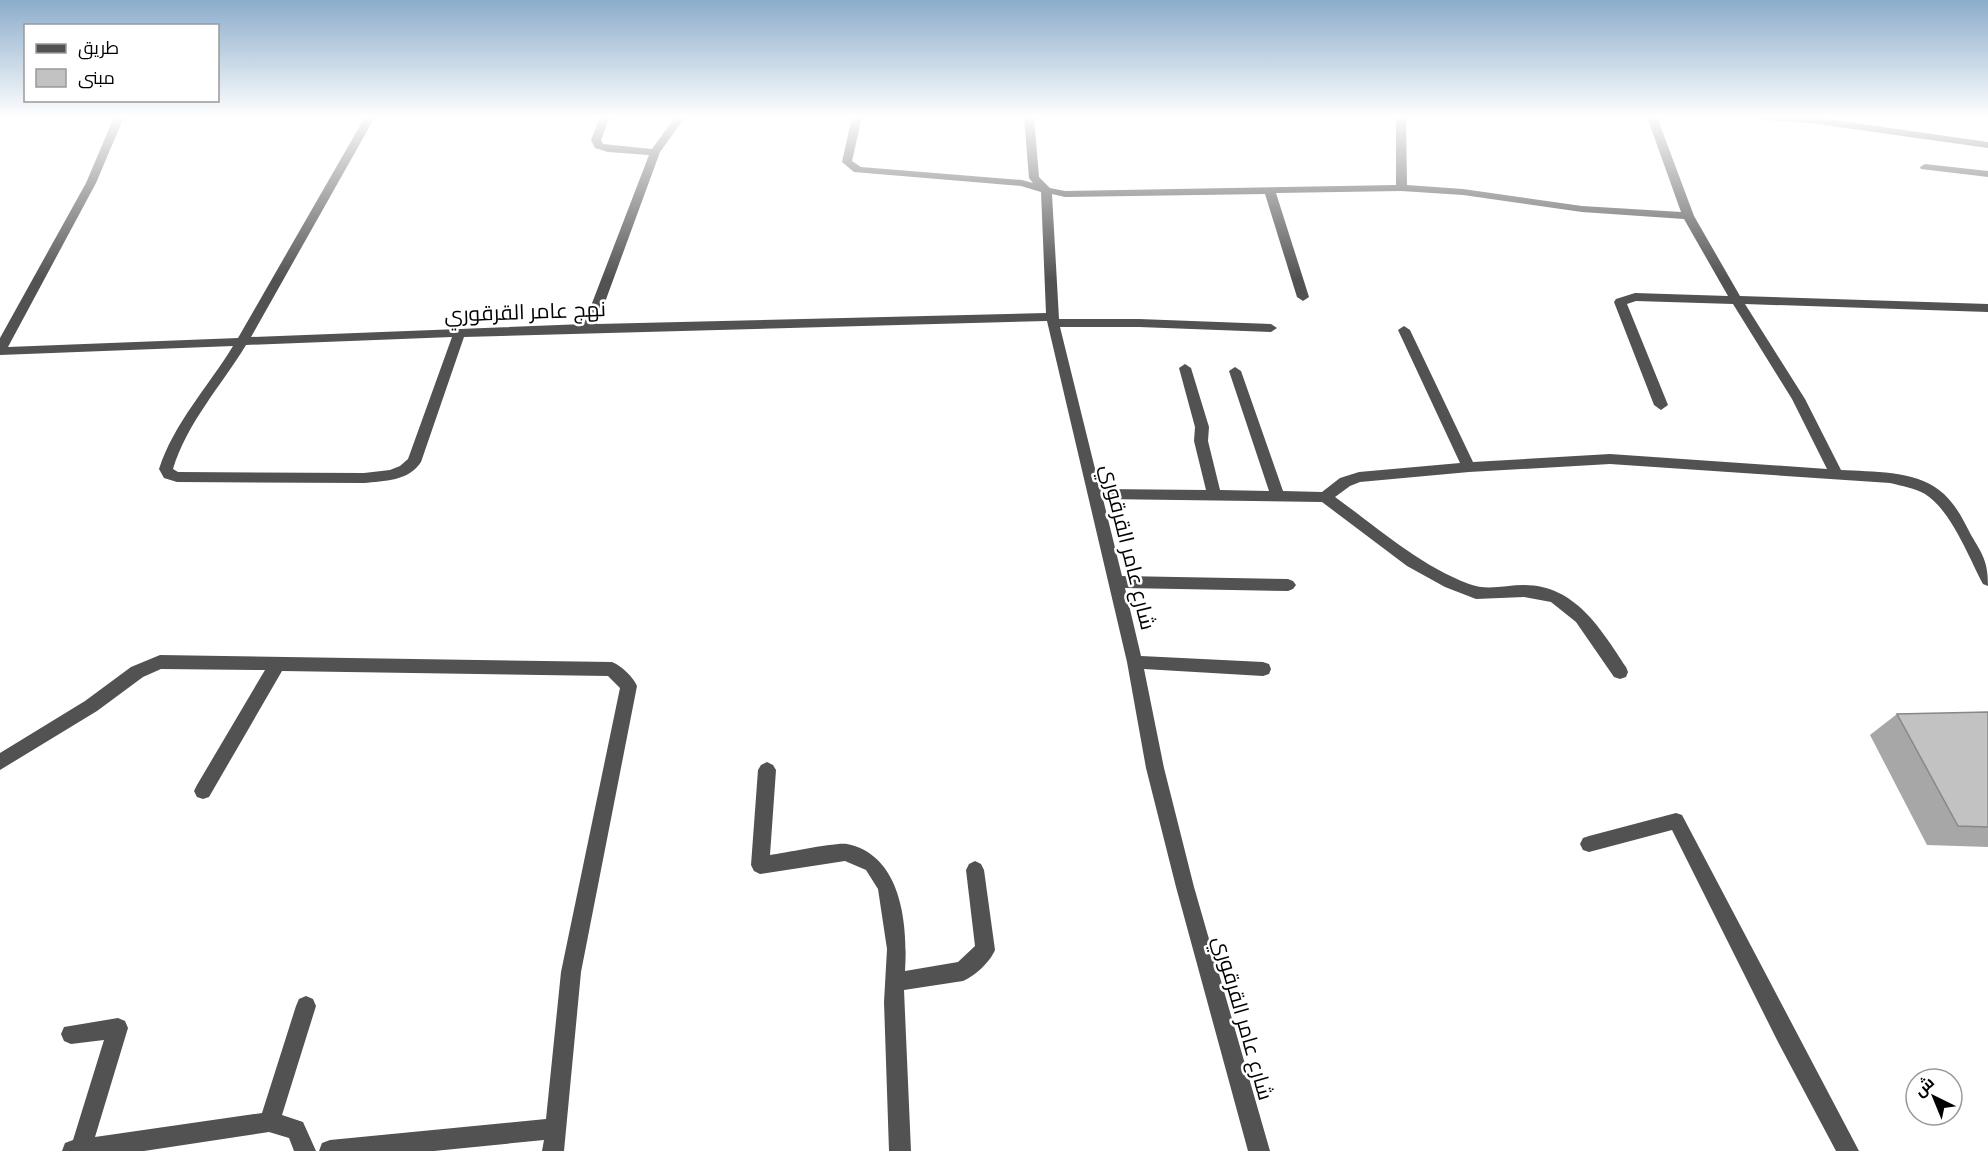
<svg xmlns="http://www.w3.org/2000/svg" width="1988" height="1151" font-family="'Public Sans',Cairo,sans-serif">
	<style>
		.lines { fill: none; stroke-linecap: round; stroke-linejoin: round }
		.minor { fill: #525252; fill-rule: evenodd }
		.wall { fill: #a7a7a7 }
		.building { fill: #c2c2c2; stroke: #888; stroke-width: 1.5 }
		.labels { text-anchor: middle; stroke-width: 5; stroke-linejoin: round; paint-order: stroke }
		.street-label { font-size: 21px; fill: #000; stroke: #fff }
	</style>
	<rect width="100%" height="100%" fill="#fff"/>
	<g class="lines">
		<path class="minor" d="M114,117H124L96,183L8,347L238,338L365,117H375L251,337L584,324L649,155L608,152L595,148L591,140L600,117H610L601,140L603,144L652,149L675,117H685L660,152L597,324L1046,313L1041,192L1021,186L854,172L842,162L852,117H862L852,161L861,167L1022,180L1033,183L1029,178L1024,117H1034L1039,177L1050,188L1065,191L1396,185V117H1406L1407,185L1463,189L1582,206L1681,212L1647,117H1657L1694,216L1740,296L1988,304V312L1745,304L1805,399L1841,470C1872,472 1914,470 1939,490C1954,501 1963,519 1971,535C1983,555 1988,562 1988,586L1983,584C1969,558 1951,510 1925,494C1915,488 1902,486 1890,483L1610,464L1469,472L1360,482L1350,486L1335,497C1378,528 1419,565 1469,584C1487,591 1506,585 1524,585C1575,585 1601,629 1626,667L1628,672L1626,677L1620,679L1614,677L1576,622L1551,602L1524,597L1476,599L1445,587L1407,566L1322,502L1103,499L1122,576L1288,579L1293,581L1296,585L1293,589L1288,591L1125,588L1141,656L1263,662L1269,664L1271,669L1269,674L1263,676L1144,669L1164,768L1194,887L1270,1151H1248L1176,887L1146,768L1127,662L1047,321L464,337L421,462C409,481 384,481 364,483L177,482L164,478L159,469C174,423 208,387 233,346L0,355V338L86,183ZM1401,191L1463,195L1582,212L1684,219L1728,296L1635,293L1616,299L1614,302L1654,405L1661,410L1668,405L1627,304L1636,301L1733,304L1792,399L1827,469L1610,454L1473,462L1410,330L1404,326L1398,330L1460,463L1359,472L1340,478L1322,492L1283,491L1241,371L1235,367L1229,371L1269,491L1220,490L1208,441L1209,427L1191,368L1185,364L1179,368L1195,427L1194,441L1206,490L1100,489L1060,327H1139L1271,332L1277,328L1271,324L1139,319H1059L1052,194L1065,197L1265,194L1297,297L1303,301L1309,297L1276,193ZM452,337L408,459L400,466L390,470L364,473L178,472L173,469C187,423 221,386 246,345Z
			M1758,117H1813L1988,142V148L1810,123L1763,120Z
			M1925,164L1988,171V177L1921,169L1920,167Z
			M160,655L612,662C622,666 633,677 637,686L581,972L564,1151H542L544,1140L434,1151H319L322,1143L330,1140L546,1119L561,972L620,688L608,676L282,671L209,797L203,799L197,797L194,791L197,785L265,670L161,669L143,677L97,711L0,770V753L85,701L131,667Z
			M767,762L773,765L776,770L770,855C785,853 836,842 847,844C902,855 908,925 905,971L958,962L975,946L966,870L969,864L975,861L981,864L984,870L995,950C990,962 975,976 963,981L904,990L911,1151H889L884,1002L887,949L878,889L866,870L845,861L760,874L754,871L751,865L758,770L761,765Z
			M1676,813L1682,815L1859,1151H1836L1777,1040L1672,830L1589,852L1583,850L1580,844L1583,838L1589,836Z
			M306,996L313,999L316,1006L282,1115L303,1122L316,1151H294L289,1138L269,1132L144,1151H62L65,1143L73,1140L104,1040L71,1044L64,1041L61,1034L64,1027L118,1018L125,1021L128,1028L95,1137L262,1113L296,1006L299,999Z"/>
	</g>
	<path class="wall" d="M1988,712V847L1927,845L1870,735L1897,714Z"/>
	<path class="building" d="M1988,712V827L1958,826L1897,714Z"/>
	<linearGradient id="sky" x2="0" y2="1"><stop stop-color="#8baccb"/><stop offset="0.42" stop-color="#fff"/><stop offset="1" stop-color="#fff" stop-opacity="0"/></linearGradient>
	<rect width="1988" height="279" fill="url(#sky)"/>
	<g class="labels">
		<g class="street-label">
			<text transform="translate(525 312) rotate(-2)" y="7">نهج عامر القرقوري</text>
			<text transform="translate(1128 547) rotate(76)" y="7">شارع عامر القرقوري</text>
			<text transform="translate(1243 1018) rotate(74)" y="7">شارع عامر القرقوري</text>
		</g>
	</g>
	<rect x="24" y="24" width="195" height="78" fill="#ffffff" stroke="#999999" stroke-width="1.5"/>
	<rect x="36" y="44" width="30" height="9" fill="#525252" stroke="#999999" stroke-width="1.5"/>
	<text x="78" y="54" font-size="18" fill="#000000">طريق</text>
	<rect x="36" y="69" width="30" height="18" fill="#c2c2c2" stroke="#999999" stroke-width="1.5"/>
	<text x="78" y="84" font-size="18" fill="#000000">مبنى</text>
	<g transform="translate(1934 1097) rotate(317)"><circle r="28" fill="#ffffff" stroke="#999999" stroke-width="1.5"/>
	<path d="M0-4.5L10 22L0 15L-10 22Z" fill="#000000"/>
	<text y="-9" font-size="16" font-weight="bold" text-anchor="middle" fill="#000000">ش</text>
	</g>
</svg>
